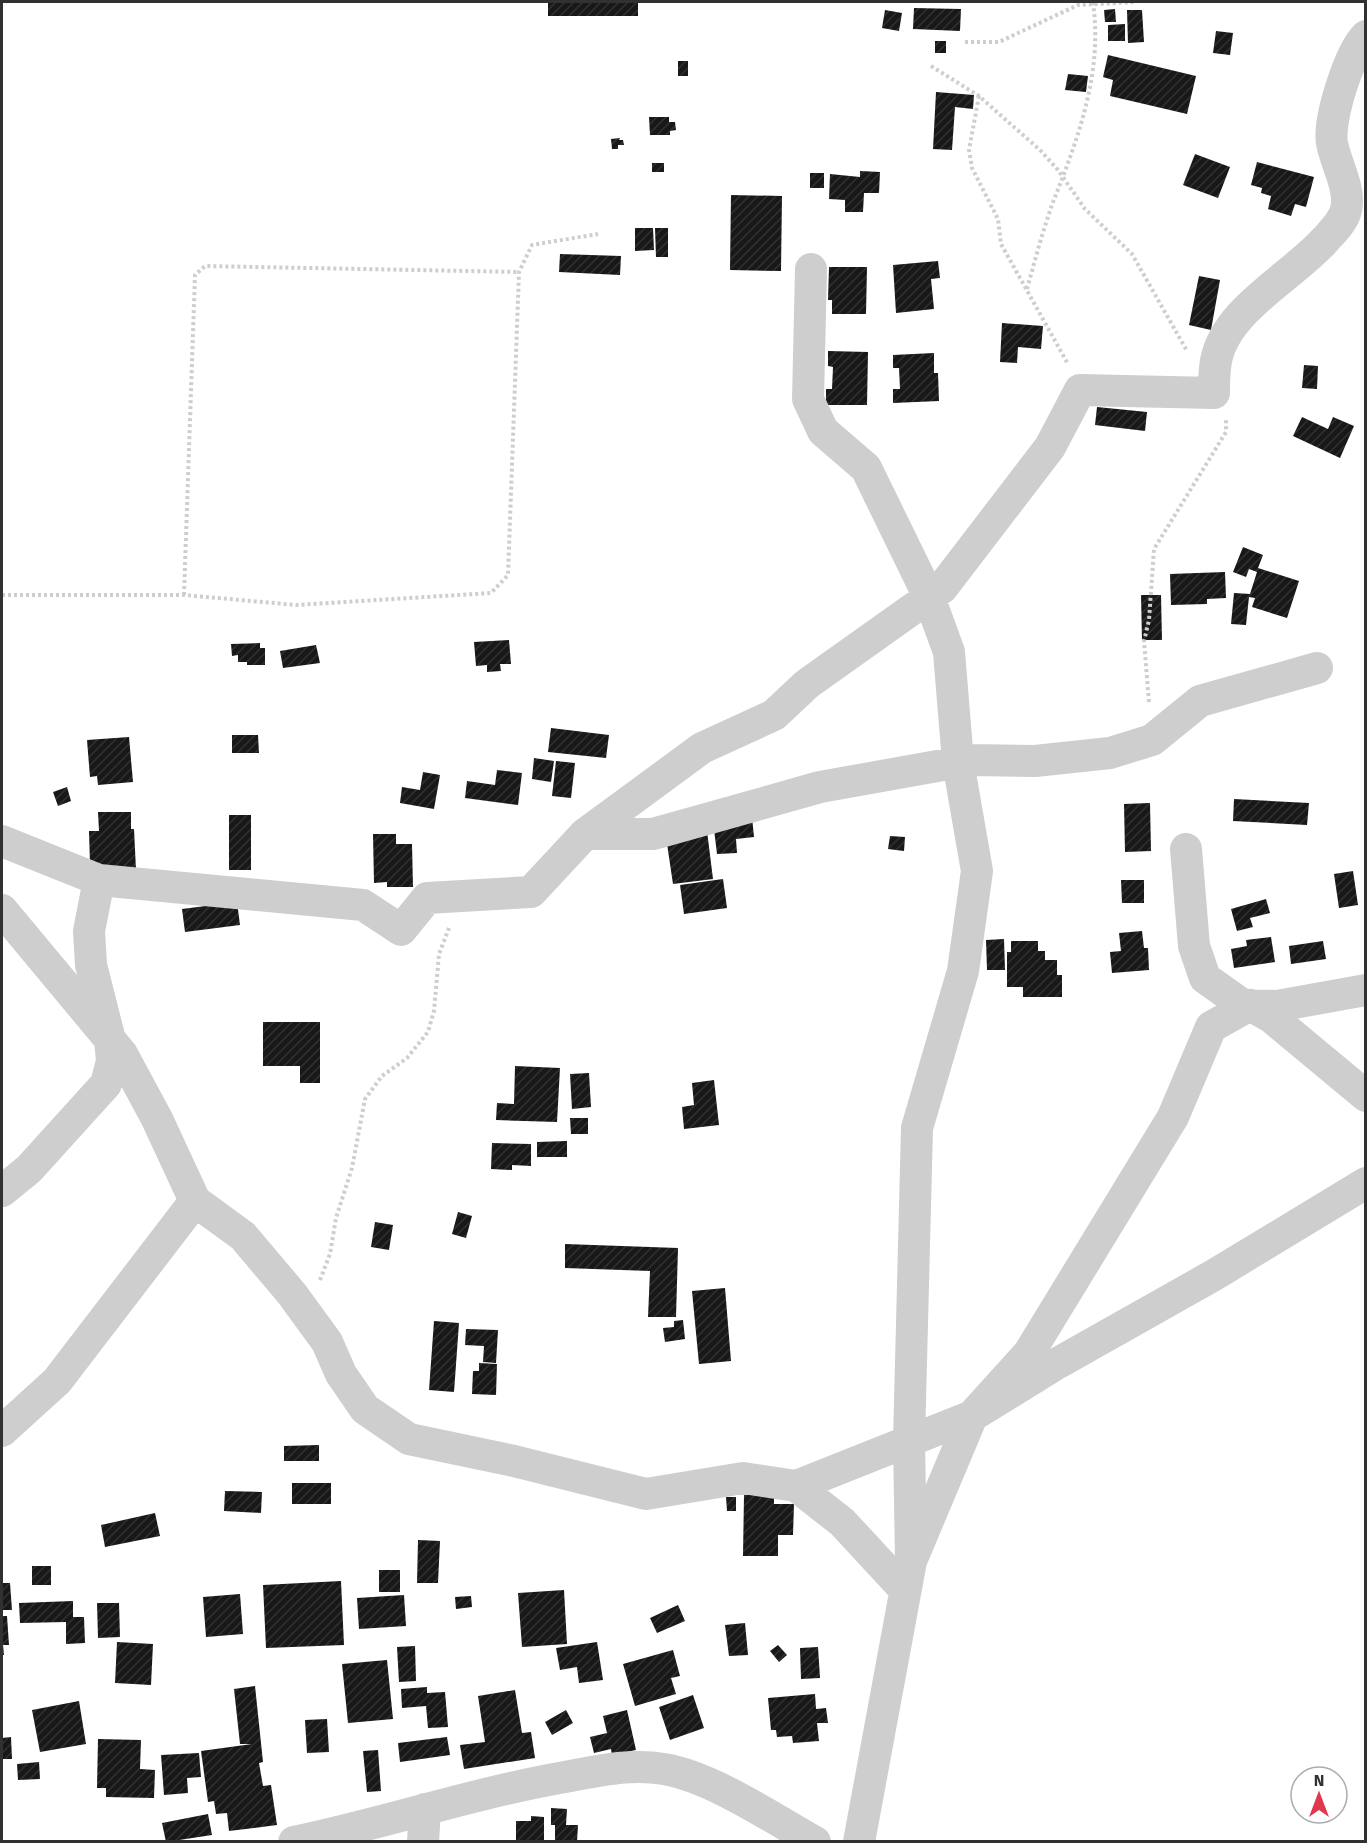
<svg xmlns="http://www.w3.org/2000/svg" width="1367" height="1843" font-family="'Fira Sans',sans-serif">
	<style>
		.building { fill: url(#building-hatch) }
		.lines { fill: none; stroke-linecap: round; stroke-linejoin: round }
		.path { stroke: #cecece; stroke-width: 4; stroke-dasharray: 3 3; stroke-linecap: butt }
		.minor { stroke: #cecece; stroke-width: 32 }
	</style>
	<defs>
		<pattern id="building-hatch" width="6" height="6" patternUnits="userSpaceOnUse" patternTransform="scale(1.5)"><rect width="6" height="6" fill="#181818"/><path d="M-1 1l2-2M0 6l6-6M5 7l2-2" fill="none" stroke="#313131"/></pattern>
	</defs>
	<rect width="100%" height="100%" fill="#fff"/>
	<path class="building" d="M548,2H638V16H548Z
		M914,8L961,9L960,31L913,29Z
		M1115,9L1116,22H1105L1104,10Z
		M885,10L902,13L899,31L882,28Z
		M1127,10H1142L1144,42L1128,43Z
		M1125,24V41H1108V25Z
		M1216,31L1233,33L1230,55L1213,53Z
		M935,41H946V53H935Z
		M1108,55L1196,76L1187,114L1110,96L1113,80L1103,77Z
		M678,61H688V76H678Z
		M1068,74L1088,76L1086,92L1065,90Z
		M936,92L974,95L973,109L955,107L952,150L933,149Z
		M649,117H669V122H675L676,130L670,131V135H650Z
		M620,138L619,140H623L624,145H618V149H612L611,139Z
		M1195,154L1230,167L1218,198L1183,185Z
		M1257,162L1314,177L1306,207L1295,204L1291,216L1268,209L1271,196L1261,193L1262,188L1251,185Z
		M652,163H664V172H652Z
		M860,171L880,172L879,193H864L863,212H845V200L829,199L830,174L860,177Z
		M810,173H824V188H810Z
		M731,195L782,196L781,271L730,270Z
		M635,228H653L654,250L635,251Z
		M655,228H668V257H656Z
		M560,254L621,256L620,275L559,272Z
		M938,261L940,278L931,279L934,309L896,313L893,265Z
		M829,267H867L866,314H832V300H828Z
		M1199,276L1220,280L1211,330L1189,325Z
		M1002,323L1043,326L1041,349L1018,347L1017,363L1000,362Z
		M828,351L868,352L867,405H826V389H832L833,367L828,366Z
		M934,353V373H938L939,401L893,403V389H900L899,368H893V355Z
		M1304,365L1318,366L1317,389L1302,388Z
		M1097,407L1147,412L1145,431L1095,425Z
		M1302,417L1328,429L1333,417L1354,426L1340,458L1293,436Z
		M1243,547L1263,555L1258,568L1299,581L1287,618L1252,607L1255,598L1249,597L1246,625L1231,624L1234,593L1250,594L1257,572L1249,569L1246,577L1233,572Z
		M1225,572L1226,598L1207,599V604L1171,605L1170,574Z
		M1141,595H1161L1162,640H1142Z
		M509,640L511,664H500L501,671L487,672V665L476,666L474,642Z
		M260,643V648H265V665H247V662H238V655L232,656L231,644Z
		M316,645L320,663L283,668L280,651Z
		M551,728L609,735L606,758L548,752Z
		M232,735H258L259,753H232Z
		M129,737L133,782L98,785L97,776L90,777L87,740Z
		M534,758L554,761L551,782L532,779Z
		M556,761L575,763L571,798L552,796Z
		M497,770L522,773L518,805L465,798L467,781L495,785Z
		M423,772L440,775L434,809L400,803L402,787L420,790Z
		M67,787L71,801L58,806L53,792Z
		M1234,799L1309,803L1307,825L1233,821Z
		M1150,803L1151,851L1125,852L1124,804Z
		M98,812H131V829H134L136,870L90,865L89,831H99Z
		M229,815H251V870H229Z
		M752,817L754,837L736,839L737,853L717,854L713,821Z
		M707,831L713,879L673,884L666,837Z
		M373,834H396V844H412L413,887H387V882L374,883Z
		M890,836L905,837L904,851L888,849Z
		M1353,871L1358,905L1339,908L1334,874Z
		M723,879L727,908L684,914L680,885Z
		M1121,880H1144V903H1122Z
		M1266,899L1270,913L1250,918L1253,927L1237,931L1231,909Z
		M237,902L240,925L185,932L182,909Z
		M1142,931L1144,948H1148L1149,970L1112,973L1110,952L1121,951L1119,933Z
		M1271,937L1275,962L1234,968L1231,949L1247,946L1246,940Z
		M1004,939L1005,970H987L986,940Z
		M1011,941H1038V951H1045V960H1057V975H1062V997H1023V987H1007V952H1011Z
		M1323,941L1326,959L1291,964L1289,946Z
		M263,1022H320V1083H300V1066H263Z
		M515,1066L560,1068L557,1122L496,1120L497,1103L514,1104Z
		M589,1073L591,1107L572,1109L570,1074Z
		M714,1080L719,1125L684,1129L682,1107L694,1105L692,1083Z
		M570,1118H588V1134H571Z
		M567,1141V1157H537V1142Z
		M492,1143L531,1144V1166L512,1165V1170L491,1169Z
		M458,1212L472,1216L466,1238L452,1234Z
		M375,1222L393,1225L389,1250L371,1247Z
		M565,1244L678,1248L676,1317H648L650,1271L565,1268Z
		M725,1288L731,1361L699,1364L692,1291Z
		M683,1320L685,1339L665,1342L663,1328L674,1327V1321Z
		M434,1321L459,1323L454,1392L429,1390Z
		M466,1329L498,1330L496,1363L483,1362L484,1346L465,1345Z
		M479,1363L497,1364L496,1395L472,1394L473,1371H479Z
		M319,1445V1461H284V1446Z
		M292,1483H331V1504H292Z
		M225,1491L262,1492L261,1513L224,1511Z
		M744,1495H774V1504H794L793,1535H778V1556H743Z
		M726,1497H736V1511H727Z
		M155,1513L160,1536L105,1547L101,1525Z
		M418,1540L440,1541L438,1583H417Z
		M32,1566H51V1585H32Z
		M379,1570H400V1592H379Z
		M341,1581L344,1645L266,1648L263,1585Z
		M2,1583H10L12,1610H2Z
		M564,1590L567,1644L522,1647L518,1593Z
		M240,1594L243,1634L206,1637L203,1597Z
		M404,1595L406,1626L359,1629L357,1598Z
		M471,1596L472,1607L456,1609L455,1597Z
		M73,1601V1617H84L85,1643L66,1644V1622L20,1623L19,1603Z
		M97,1603H119L120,1637L98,1638Z
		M678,1605L685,1621L657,1633L650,1618Z
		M2,1616H7L9,1645H3L4,1655H2Z
		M745,1623L748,1655L729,1656L725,1625Z
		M117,1642L153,1644L151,1685L115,1683Z
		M597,1642L603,1680L579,1683L577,1667L560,1670L556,1648Z
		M778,1645L787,1655L779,1662L770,1651Z
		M415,1646L416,1681L399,1682L397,1647Z
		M818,1647L820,1678L801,1679L800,1648Z
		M673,1650L680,1676L671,1678L676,1694L635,1706L623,1664Z
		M387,1660L393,1719L348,1723L342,1664Z
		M255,1686L263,1762L259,1763L263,1786L271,1785L277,1825L229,1831L227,1813L216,1814L214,1801L208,1802L201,1751L252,1744H240L234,1689Z
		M427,1687V1693L445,1692L448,1727L428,1728L426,1706L402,1708L401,1689Z
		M515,1690L522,1733L531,1732L535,1758L464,1769L460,1745L485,1742L478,1696Z
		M815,1694L816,1709L826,1708L828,1723H817L819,1741L793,1743L792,1736L777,1737L776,1730H771L768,1698Z
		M693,1695L704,1728L670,1740L659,1707Z
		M79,1701L86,1744L40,1752L32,1710Z
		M566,1710L573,1723L552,1735L545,1722Z
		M627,1710L636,1750L612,1755L611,1749L594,1753L590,1737L607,1733L603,1716Z
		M327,1719L329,1752L307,1753L305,1720Z
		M11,1737L12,1759H2V1738Z
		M447,1737L450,1755L400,1762L398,1743Z
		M98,1739L141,1740L140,1769L155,1770L154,1798L106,1797V1788H97Z
		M378,1750L381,1791L367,1792L363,1751Z
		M199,1753L201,1777L187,1778L188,1793L164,1795L161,1755Z
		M39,1762L40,1779L18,1780L17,1764Z
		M551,1808L567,1809L566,1825H578L577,1842H555V1825H551Z
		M208,1814L212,1835L166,1842L162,1823Z
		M531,1816L544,1817V1842H516V1821H531Z"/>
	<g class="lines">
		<path class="path" d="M965,42H999L1078,5L1135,2
			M931,66L979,96L1041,151L1058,170L1085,209L1132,254L1187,351
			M979,96L969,150L972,168L998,219L1001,244L1068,364
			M1027,289C1035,260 1043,230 1053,202C1078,139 1103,72 1093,3
			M2,595H184L296,605L491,593L508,575L519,272L532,245L598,234
			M184,595L195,275L205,266L519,272
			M1149,702L1144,641L1149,620L1154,549L1226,432V420
			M320,1280L330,1254L336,1218L352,1168L365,1099L382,1076L407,1058L428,1032L434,1011L439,954L449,928"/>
		<path class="minor" d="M811,269L808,399L823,431L866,468L929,597L949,652L958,762L977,871L963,971L917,1128L909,1441L911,1561
			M585,834L702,748L774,715L807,684L942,588L1050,447L1080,390L1214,393C1214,382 1214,371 1216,361C1225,310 1292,277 1325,240C1332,232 1343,222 1346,210C1351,188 1336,165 1332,143C1328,120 1349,53 1366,36
			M2,841L99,880L363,905L401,930L427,898L531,892L585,834H653L820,787L971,760L1035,761L1110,753L1152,740L1200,701L1317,668
			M1186,849L1194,946L1205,978L1243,1005L1277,1006L1366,990
			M2,910L122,1054L157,1119L195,1201L243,1236L292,1294L327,1342L341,1374L365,1409L409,1439L514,1461L646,1494L743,1478L796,1486L842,1522L905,1590
			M2,1191L29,1169L106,1084L112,1061L110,1040L91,965L89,931L99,880
			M2,1431L57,1381L195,1201
			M796,1486L972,1416L1029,1353L1173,1117L1211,1027L1250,1005L1271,1017L1366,1096
			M294,1842C385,1823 473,1793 565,1777C598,1771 630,1763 664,1769C712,1777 772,1818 815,1842
			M423,1842L425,1809
			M859,1842L911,1561L972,1416L1058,1363L1214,1275L1366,1183"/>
	</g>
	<rect width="1367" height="1843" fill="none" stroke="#313131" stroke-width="6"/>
	<g transform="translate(1319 1795)"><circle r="28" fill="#ffffff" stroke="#adadad" stroke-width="1.5"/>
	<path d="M0-4.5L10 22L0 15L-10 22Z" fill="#e2384f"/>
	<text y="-9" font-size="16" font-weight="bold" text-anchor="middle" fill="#313131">N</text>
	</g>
</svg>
